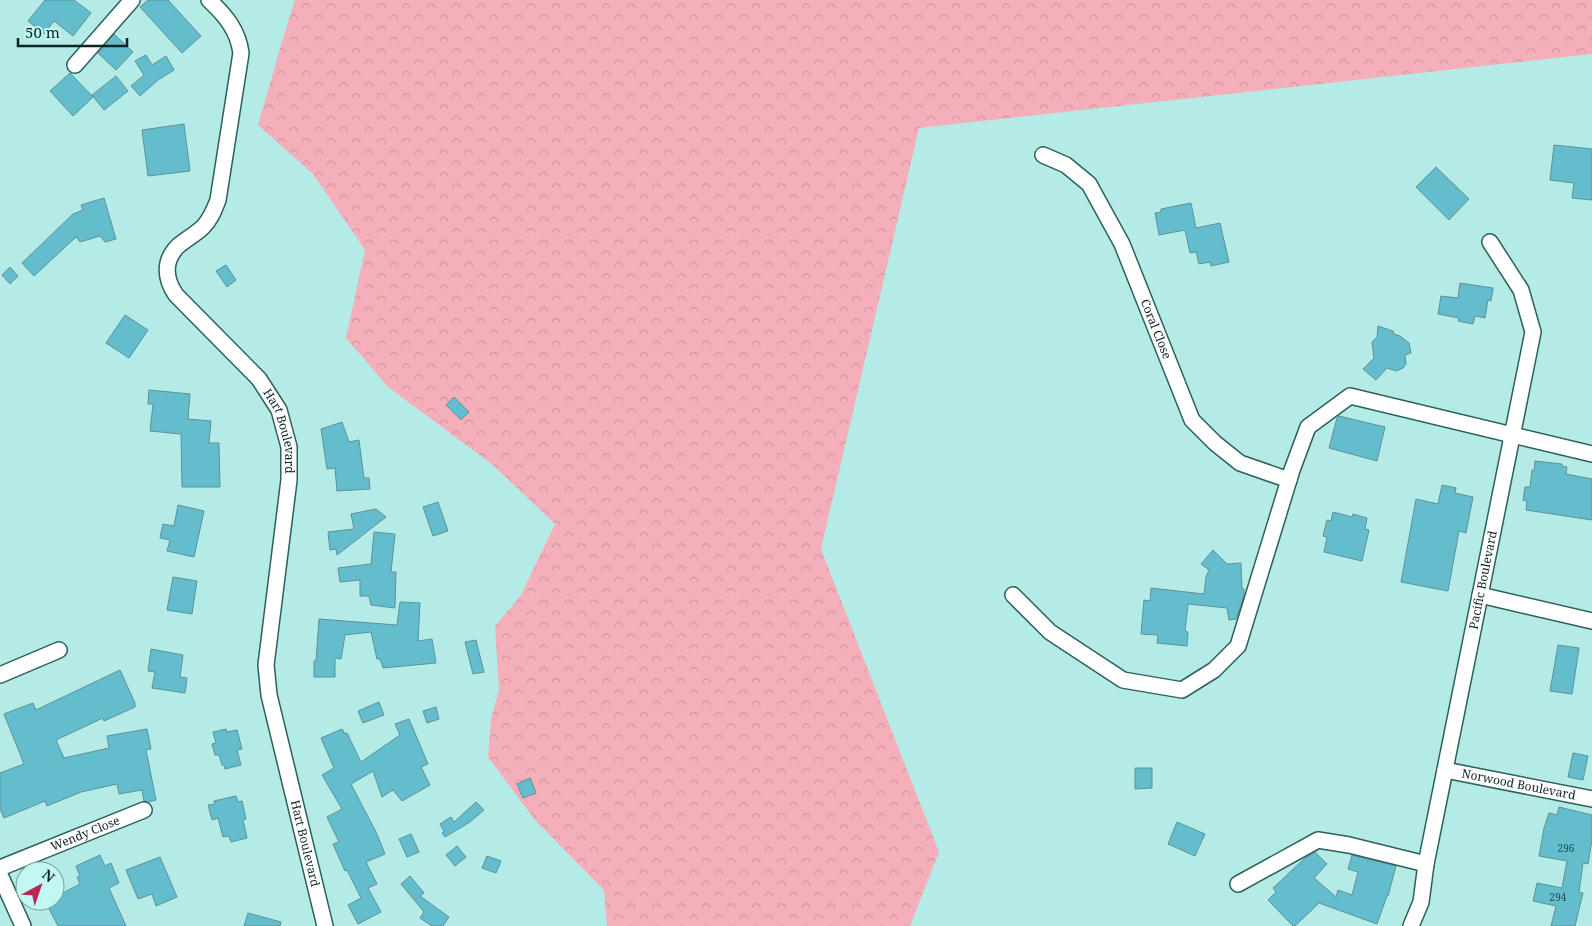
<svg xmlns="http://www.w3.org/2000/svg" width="1592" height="926" font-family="'Noto Serif',serif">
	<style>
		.forest { fill: url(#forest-crowns) }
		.building { fill: #63bdcc; stroke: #5e919a }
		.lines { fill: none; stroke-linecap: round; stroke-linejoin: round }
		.minor-casing { stroke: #2c605c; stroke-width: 18 }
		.minor { stroke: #fff; stroke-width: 15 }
		.labels { text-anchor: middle; stroke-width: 5; stroke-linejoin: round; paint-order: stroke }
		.number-label { font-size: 10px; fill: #234a4d }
		.street-label { font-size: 12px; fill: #0e2423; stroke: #c1f8f3 }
	</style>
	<defs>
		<pattern id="forest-crowns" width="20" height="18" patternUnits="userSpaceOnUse" patternTransform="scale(1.25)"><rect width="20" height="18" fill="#f5afba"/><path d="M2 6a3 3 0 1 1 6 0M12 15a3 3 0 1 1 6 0" fill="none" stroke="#d196a0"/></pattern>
	</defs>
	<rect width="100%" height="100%" fill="#b4ebe6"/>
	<path class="forest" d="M295,0H1592V54L919,128L821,549L939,852L910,926H607L604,890L535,820L488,757L491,719L499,690L495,626L520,597L555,524L493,465L388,387L346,338L365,250L313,174L258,125L281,45Z"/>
	<path class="building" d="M45,0H74L91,13L73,36L54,21L44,34L28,21Z
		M148,0H168L201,36L182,53L140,7Z
		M114,34L133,52L116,70L98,53Z
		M146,55L152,65L166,56L174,70L158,80L140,96L131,86L144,75L135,61Z
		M70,73L93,97L73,116L50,91Z
		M116,76L128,91L104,110L92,95Z
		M184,124L190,171L148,176L142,130Z
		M1554,145L1592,149V200L1572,198L1574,183L1550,180Z
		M1436,167L1469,199L1449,220L1416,187Z
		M104,198L116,239L105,242L100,236L80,242L76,237L34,276L22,263L73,214L83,210L81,205Z
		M1191,203L1196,228L1220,223L1229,262L1211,266L1210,262L1199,264L1196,252L1190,253L1185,230L1159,235L1155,213L1161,212V209Z
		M226,265L236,280L227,287L216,271Z
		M10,267L18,276L10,284L2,275Z
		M1460,283L1493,288L1491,301L1488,300L1485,318L1475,316L1473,324L1458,321L1459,318L1438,314L1441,296L1458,298Z
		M125,315L148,330L129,358L106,343Z
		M1378,326L1393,331L1394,334L1400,336L1409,343L1411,353L1405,355L1406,364L1403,368L1396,371L1387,368L1376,380L1363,369L1374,358L1372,342L1377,337Z
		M149,390L190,394L188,419L211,421L209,443H219L220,487H182L181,434L150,431L153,404H148Z
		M454,397L469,412L461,420L446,405Z
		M1339,416L1385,427L1377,461L1329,448L1337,418Z
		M342,422L349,442L359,440L364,478H369L370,489L337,491L335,468L327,469L321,429Z
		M1535,461L1562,464V466L1567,467L1566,474L1592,479V520L1526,510L1527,501L1523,500L1525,487H1530L1532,470L1534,471Z
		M1442,485L1456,488L1455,493L1473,497L1466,533L1459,531L1448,591L1401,582L1416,499L1438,504Z
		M438,502L448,531L433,536L423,507Z
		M178,505L204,511L194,557L167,551L170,540L160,538L163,524L174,526Z
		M376,509L386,517L337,555L336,549L330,550L328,532L354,529L351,514Z
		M1333,512L1352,517L1353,514L1367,518L1365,529L1369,530L1362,561L1324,552L1327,537L1323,536L1327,520L1331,521Z
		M374,532L395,534L391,572H396L395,608L371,605L369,596H360V580L340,582L338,568L371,564Z
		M1213,550L1227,564L1241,563L1242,589H1244V596L1236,619L1229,620L1227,608L1188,604L1185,631L1188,632L1187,646L1157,643L1158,635L1141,634L1144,600L1150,601L1151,588L1204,594L1206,577L1209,570L1201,564Z
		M173,577L197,581L192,614L167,610Z
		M400,602L420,603L418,641L432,639L436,663L383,668L380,659H377L371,632L345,635L341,659L335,658V677H314V661H316L319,619L397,625Z
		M476,640L484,672L473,674L465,642Z
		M1558,645L1579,648L1572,694L1550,691Z
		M151,649L183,655L180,677L187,678L185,693L152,688L155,672L148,671Z
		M120,670L135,703V707L104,721L103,718L56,740L64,758L109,748L107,736L147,729L151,749L146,750L156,800L148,802L144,801L142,790L119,794L117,784L81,792L47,806L45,801L4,818L0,809V773L24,764L4,714L33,703L36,710Z
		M379,702L384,715L363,723L358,711Z
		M436,707L439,719L427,723L423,711Z
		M409,719L428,764L421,767L430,785L402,801L393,790L382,797L373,771L351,784L376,832L385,854L366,862L377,884L368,888L381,912L358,924L348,905L361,898L347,870L345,871L333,844L339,842L327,817L342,809L322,775L334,768L321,738L342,729L345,734L347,733L361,762L400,735L395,724Z
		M226,729L227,732L237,730L242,749L237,750L241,765L225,769L224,765H222L219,755H215L212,744L216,743L213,732Z
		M1573,753L1588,756L1583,780L1568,777Z
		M1135,768H1152V788L1135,789Z
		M530,778L536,793L523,798L517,784Z
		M236,796L238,802L242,801L246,819L243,820L247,838L231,842L229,836L223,837L218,818L212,820L208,805L215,804L214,801Z
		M476,802L484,810L470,822L445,837L442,833L444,831L440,824L451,817L454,822Z
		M1559,807L1592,815V840L1588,864L1583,863L1579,892L1583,893L1575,926H1551L1556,906L1533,901L1537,883L1562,888L1567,861L1539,856L1544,828L1549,813L1557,815Z
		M1177,822L1205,834L1195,856L1168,844Z
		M411,834L419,852L407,857L399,839Z
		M457,846L466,857L455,866L446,855Z
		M1315,852L1327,864L1314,878L1336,897L1338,890L1352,895L1358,872L1348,869L1352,855L1396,866L1388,896H1387L1377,924L1319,903L1295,926H1293L1268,900L1276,892L1273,888L1304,859Z
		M100,855L105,866L111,863L119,883L109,888L126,926H58L45,901H55V897L80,884L77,877L80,876L76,866Z
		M487,856L501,861L496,873L482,868Z
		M160,857L177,897L156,906L152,894L138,899L126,870Z
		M410,876L424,893L420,896L449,917L443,926H432L420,918L424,912L401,884Z
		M248,913L281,922L280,926H244Z"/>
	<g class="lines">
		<g class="minor-casing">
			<g id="minor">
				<path id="s1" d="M209,0C225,15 238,30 241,53L218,200C214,210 211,219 203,227C196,234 186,239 178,246C163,261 165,279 176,295L259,379L279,410L289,447V480L266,665L269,695L325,926"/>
				<path d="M75,65L132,0"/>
				<path id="s2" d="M1043,155L1066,165L1089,184L1122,244L1192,420L1215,443L1240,463L1289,480"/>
				<path d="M1013,595L1050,632L1123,680L1182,690L1214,670L1238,646L1292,470L1308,427L1350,396L1592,454"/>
				<path d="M1480,595L1592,621"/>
				<path d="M0,675L59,650"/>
				<path id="s3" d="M1445,770L1592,799"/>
				<path id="s4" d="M0,868L144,810"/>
				<path d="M0,875L23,926"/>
				<path d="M1238,884L1318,840L1349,845L1426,864"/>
				<path id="s5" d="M1411,926L1421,902L1426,864L1533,332L1521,290L1490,242"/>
			</g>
		</g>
		<use href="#minor" class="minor"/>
	</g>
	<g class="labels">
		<g class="number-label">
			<text x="1566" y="852">296</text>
			<text x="1558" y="901">294</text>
		</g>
		<g class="street-label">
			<text dy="4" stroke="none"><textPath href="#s2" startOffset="215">Coral Close</textPath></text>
			<text dy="4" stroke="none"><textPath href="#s1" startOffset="504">Hart Boulevard</textPath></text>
			<text dy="4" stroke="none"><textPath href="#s5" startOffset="354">Pacific Boulevard</textPath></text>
			<text dy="4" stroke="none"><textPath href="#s3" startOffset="75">Norwood Boulevard</textPath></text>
			<text dy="4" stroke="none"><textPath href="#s4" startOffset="92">Wendy Close</textPath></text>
			<text dy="4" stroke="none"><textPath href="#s1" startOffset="924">Hart Boulevard</textPath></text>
		</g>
	</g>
	<g transform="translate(40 886) rotate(40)"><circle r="24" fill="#c1f8f3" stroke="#79a3a0"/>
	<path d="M0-4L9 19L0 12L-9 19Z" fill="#b82852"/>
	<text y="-8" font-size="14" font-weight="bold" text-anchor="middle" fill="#0e2423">N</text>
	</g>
	<path d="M18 38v8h109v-8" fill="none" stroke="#0e2423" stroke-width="2.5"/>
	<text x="25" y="38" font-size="15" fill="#0e2423" stroke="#c1f8f3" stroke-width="4" paint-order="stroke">50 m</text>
</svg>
